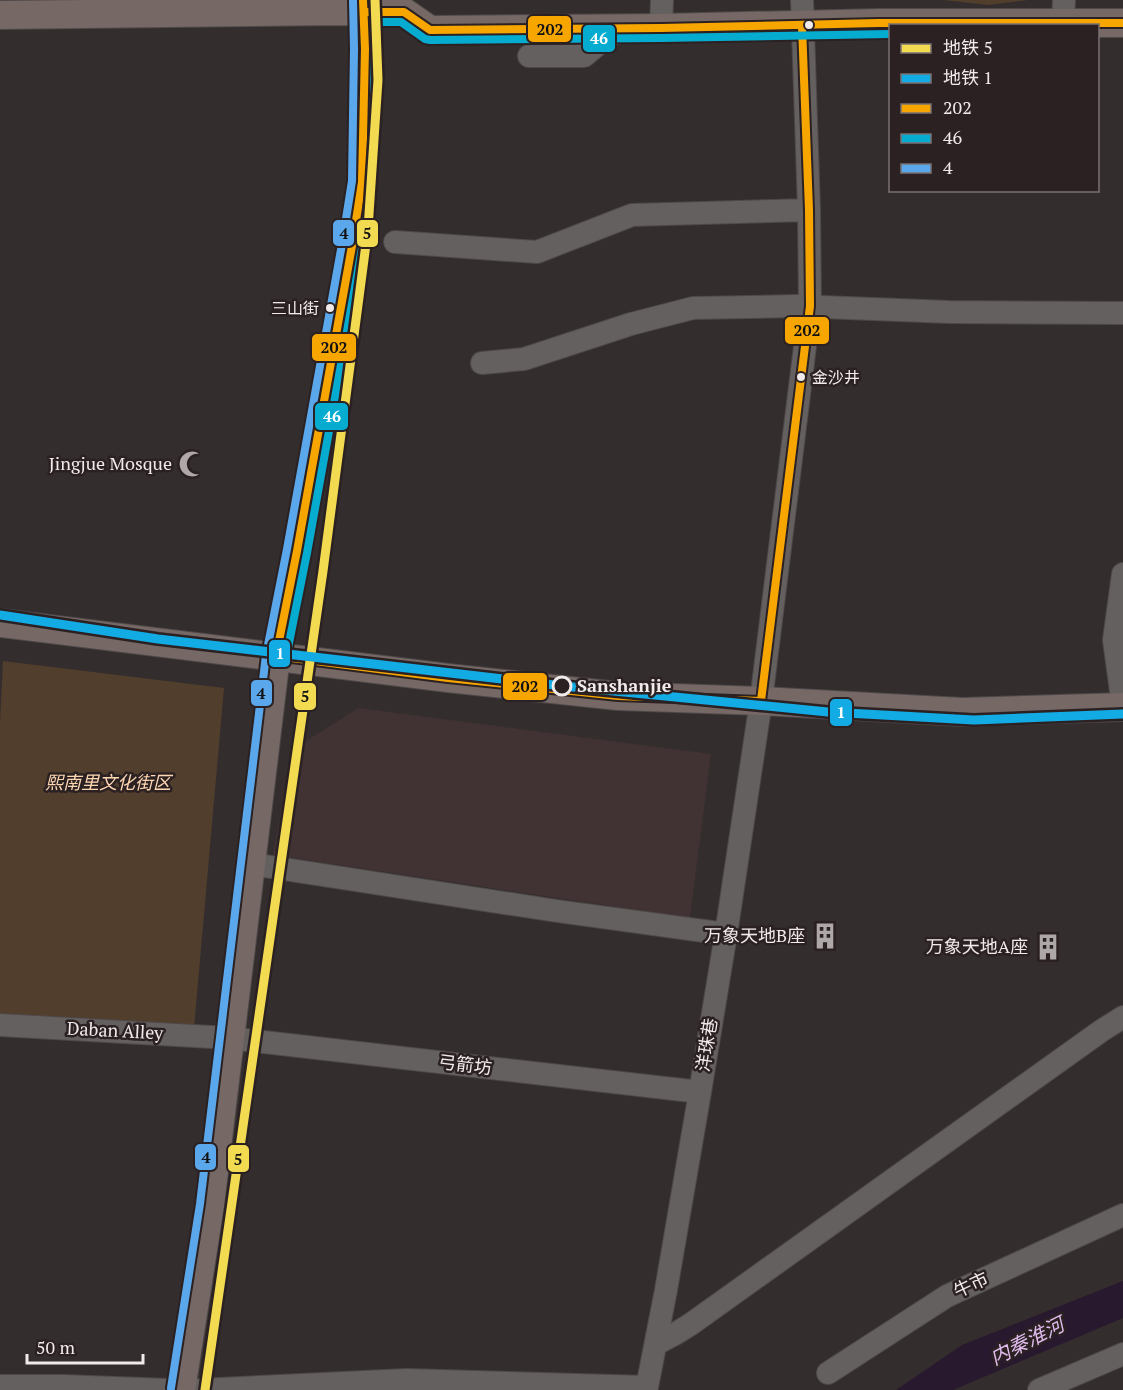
<svg xmlns="http://www.w3.org/2000/svg" width="1123" height="1390" font-family="'PT Serif','Noto Sans SC',serif">
	<style>
		.built { fill: #413234 }
		.green { fill: #523e2c }
		.water { fill: #29192f }
		.lines { fill: none; stroke-linecap: round; stroke-linejoin: round }
		.minor-casing { stroke: #4e4849; stroke-width: 24 }
		.major-casing { stroke: #4e4849; stroke-width: 30 }
		.minor { stroke: #646060; stroke-width: 22 }
		.major { stroke: #756865; stroke-width: 28 }
		.bus-1-casing { stroke: #2b2122; stroke-width: 12 }
		.bus-2-casing { stroke: #2b2122; stroke-width: 12 }
		.bus-3-casing { stroke: #2b2122; stroke-width: 12 }
		.bus-1 { stroke: #f7a600; stroke-width: 8 }
		.bus-2 { stroke: #06acd0; stroke-width: 8 }
		.bus-3 { stroke: #5aa8eb; stroke-width: 8 }
		.metro-1-casing { stroke: #2b2122; stroke-width: 14 }
		.metro-2-casing { stroke: #2b2122; stroke-width: 14 }
		.metro-1 { stroke: #f2da51; stroke-width: 9 }
		.metro-2 { stroke: #13abe4; stroke-width: 9 }
		.bus-dot { fill: #f1eaea; stroke: #2b2122; stroke-width: 2 }
		.stop-dot { fill: #2b2122; stroke: #f1eaea; stroke-width: 3 }
		.labels { text-anchor: middle; stroke-width: 5; stroke-linejoin: round; paint-order: stroke }
		.bus-label { font-size: 16px; fill: #f1eaea; stroke: #2b2122; text-anchor: end }
		.poi-label { font-size: 18px; fill: #f1eaea; stroke: #2b2122; text-anchor: end }
		.stop-label { font-size: 18px; font-weight: bold; fill: #f1eaea; stroke: #2b2122; text-anchor: start }
		.park-label { font-size: 18px; font-style: italic; fill: #fdd7b2; stroke: #2b2122 }
		.street-label { font-size: 18px; fill: #f1eaea; stroke: #2b2122 }
		.water-label { font-size: 20px; font-style: italic; fill: #dfbbee; stroke: #2b2122 }
		.line-badge { stroke: #2b2122; stroke-width: 2 }
		.badge-label { font-size: 16px; text-anchor: middle; font-weight: bold; fill: #fff }
		.pale-badge-label { font-size: 16px; text-anchor: middle; font-weight: bold; fill: #111 }
	</style>
	<rect width="100%" height="100%" fill="#332d2e"/>
	<path class="built" d="M358,708L711,754L690,918L273,855L292,750Z"/>
	<path class="green" d="M944,0H1028L988,5Z
		M3,661L224,688L194,1028L0,1020V723Z"/>
	<path class="water" d="M1123,1281V1318L953,1390H896L962,1345Z"/>
	<g class="lines">
		<g class="minor-casing">
			<path id="minor" d="M1063,23L1064,0
				M661,28L662,0
				M529,56H584L608,36L628,29
				M395,242L537,252L632,215L809,210
				M482,363L524,359L631,324L693,308L797,306L949,312L1123,313
				M1123,574L1114,640L1123,706
				M251,864L557,911L726,934
				M0,1025L229,1038L700,1092
				M656,1344L675,1334L691,1324L1101,1031L1123,1017
				M828,1373L947,1296L1123,1215
				M0,1386H63L168,1390
				M647,1387L666,1290L700,1092L726,934L761,701L810,306L809,210L802,0
				M199,1390L406,1380L647,1387
				M1039,1390L1123,1354"/>
		</g>
		<g class="major-casing">
			<path id="major" d="M0,15L335,11L404,12L430,30L661,28L878,23H1123
				M0,623L448,678L618,696L761,701L962,712L1123,707
				M181,1390L210,1205L276,656L297,551L352,246L362,182L365,49L363,0"/>
		</g>
		<use href="#minor" class="minor"/>
		<use href="#major" class="major"/>
		<g class="bus-1-casing">
			<path id="bus-1" d="M363,0L365,49L362,182L352,246L297,551L276,656L448,678L618,696L761,701L810,306L809,210L802,26
				M364,12H404L430,30L661,28L878,23H1123"/>
		</g>
		<g class="bus-2-casing">
			<path id="bus-2" d="M286,658L307,553L362,248L372,184L375,49V22H401L425,39L430,40L661,38L890,34"/>
		</g>
		<g class="bus-3-casing">
			<path id="bus-3" d="M171,1388L200,1204L266,655L287,549L342,244L352,181L354,49L353,0"/>
		</g>
		<use href="#bus-1" class="bus-1"/>
		<use href="#bus-2" class="bus-2"/>
		<use href="#bus-3" class="bus-3"/>
		<g class="metro-1-casing">
			<path id="metro-1" d="M205,1390L323,571L368,229L378,80L375,0"/>
		</g>
		<g class="metro-2-casing">
			<path id="metro-2" d="M0,615L158,639L563,686L828,712L974,720L1123,714"/>
		</g>
		<use href="#metro-1" class="metro-1"/>
		<use href="#metro-2" class="metro-2"/>
	</g>
	<defs>
		<g id="mosque-bare" transform="scale(2.07)"><path d="M3.5-4.9A6 6 0 1 0 3.5 4.9A5 5 0 1 1 3.5-4.9Z" fill="#aea8a8" stroke="#2b2122" stroke-width="2.5" paint-order="stroke"/></g>
		<g id="building-bare" transform="scale(2.07)"><path d="M-4-6H4V6H1V3H-1V6H-4ZM-2.5-4.3h1.7v1.8h-1.7ZM.8-4.3h1.7v1.8H.8ZM-2.5-1h1.7V.8h-1.7ZM.8-1h1.7V.8H.8Z" fill="#aea8a8" stroke="#2b2122" stroke-width="2.5" paint-order="stroke"/></g>
	</defs>
	<g fill-rule="evenodd">
		<use href="#mosque-bare" x="192" y="464"/>
		<use href="#building-bare" x="825" y="936"/>
		<use href="#building-bare" x="1048" y="947"/>
	</g>
	<g class="bus-dot">
		<circle cx="809" cy="25" r="5"/>
		<circle cx="330" cy="308" r="5"/>
		<circle cx="801" cy="377" r="5"/>
	</g>
	<circle class="stop-dot" cx="562" cy="686" r="9"/>
	<g class="labels">
		<g class="bus-label">
			<text x="319" y="314">三山街</text>
			<text x="812" y="383" text-anchor="start">金沙井</text>
		</g>
		<g class="poi-label">
			<text x="172" y="470">Jingjue Mosque</text>
			<text x="805" y="942">万象天地B座</text>
			<text x="1028" y="953">万象天地A座</text>
		</g>
		<g class="stop-label">
			<text x="577" y="692">Sanshanjie</text>
		</g>
		<g class="park-label">
			<text x="108" y="789">熙南里文化街区</text>
		</g>
		<g class="street-label">
			<text transform="translate(115 1031) rotate(3)" y="6">Daban Alley</text>
			<text transform="translate(707 1045) rotate(-81)" y="6">洋珠巷</text>
			<text transform="translate(465 1065) rotate(7)" y="6">弓箭坊</text>
			<text transform="translate(971 1285) rotate(-25)" y="6">牛市</text>
		</g>
		<g class="water-label">
			<text transform="translate(1027 1341) rotate(-27)" y="7">内秦淮河</text>
		</g>
	</g>
	<g class="line-badge">
		<rect x="527" y="15" width="45" height="28" rx="6" fill="#f7a600"/>
		<rect x="582" y="24" width="34" height="29" rx="6" fill="#06acd0"/>
		<rect x="332" y="219" width="23" height="28" rx="6" fill="#5aa8eb"/>
		<rect x="356" y="219" width="23" height="29" rx="6" fill="#f2da51"/>
		<rect x="784" y="316" width="46" height="29" rx="6" fill="#f7a600"/>
		<rect x="311" y="333" width="46" height="29" rx="6" fill="#f7a600"/>
		<rect x="314" y="402" width="35" height="29" rx="6" fill="#06acd0"/>
		<rect x="268" y="639" width="23" height="29" rx="6" fill="#13abe4"/>
		<rect x="502" y="672" width="46" height="29" rx="6" fill="#f7a600"/>
		<rect x="250" y="679" width="23" height="28" rx="6" fill="#5aa8eb"/>
		<rect x="293" y="682" width="24" height="29" rx="6" fill="#f2da51"/>
		<rect x="829" y="698" width="24" height="29" rx="6" fill="#13abe4"/>
		<rect x="194" y="1143" width="23" height="28" rx="6" fill="#5aa8eb"/>
		<rect x="227" y="1144" width="23" height="29" rx="6" fill="#f2da51"/>
	</g>
	<g class="badge-label">
		<text x="599" y="44">46</text>
		<text x="332" y="422">46</text>
		<text x="280" y="659">1</text>
		<text x="841" y="718">1</text>
	</g>
	<g class="pale-badge-label">
		<text x="550" y="35">202</text>
		<text x="344" y="239">4</text>
		<text x="367" y="239">5</text>
		<text x="807" y="336">202</text>
		<text x="334" y="353">202</text>
		<text x="525" y="692">202</text>
		<text x="261" y="699">4</text>
		<text x="305" y="702">5</text>
		<text x="206" y="1163">4</text>
		<text x="238" y="1165">5</text>
	</g>
	<rect x="889" y="24" width="210" height="168" fill="#2b2122" stroke="#7a7172" stroke-width="1.5"/>
	<rect x="901" y="44" width="30" height="9" fill="#f2da51" stroke="#7a7172" stroke-width="1.5"/>
	<text x="943" y="54" font-size="18" fill="#f1eaea">地铁 5</text>
	<rect x="901" y="74" width="30" height="9" fill="#13abe4" stroke="#7a7172" stroke-width="1.5"/>
	<text x="943" y="84" font-size="18" fill="#f1eaea">地铁 1</text>
	<rect x="901" y="104" width="30" height="9" fill="#f7a600" stroke="#7a7172" stroke-width="1.5"/>
	<text x="943" y="114" font-size="18" fill="#f1eaea">202</text>
	<rect x="901" y="134" width="30" height="9" fill="#06acd0" stroke="#7a7172" stroke-width="1.5"/>
	<text x="943" y="144" font-size="18" fill="#f1eaea">46</text>
	<rect x="901" y="164" width="30" height="9" fill="#5aa8eb" stroke="#7a7172" stroke-width="1.5"/>
	<text x="943" y="174" font-size="18" fill="#f1eaea">4</text>
	<path d="M27 1354v9h116v-9" fill="none" stroke="#f1eaea" stroke-width="3"/>
	<text x="36" y="1354" font-size="18" fill="#f1eaea" stroke="#2b2122" stroke-width="4.5" paint-order="stroke">50 m</text>
</svg>
